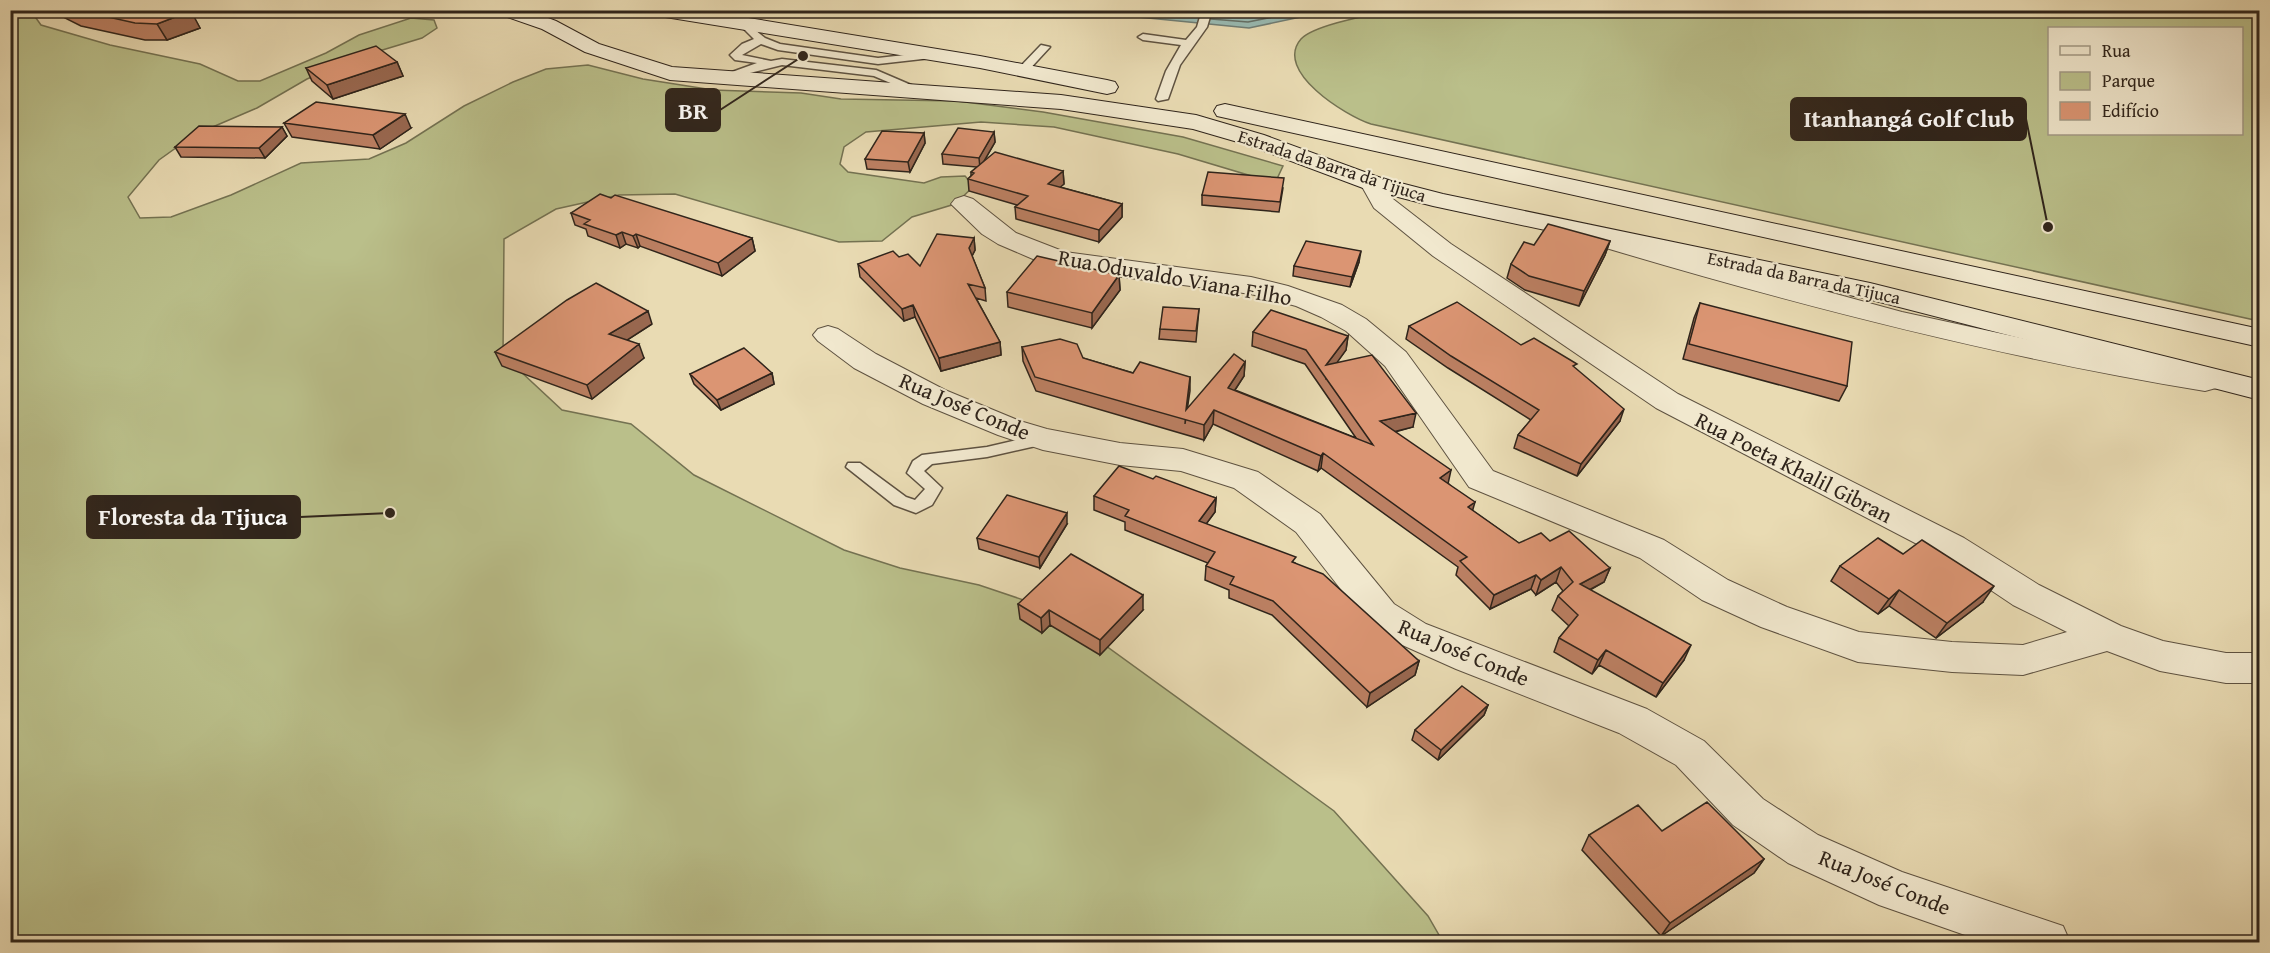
<svg xmlns="http://www.w3.org/2000/svg" width="2270" height="953" font-family="'Gentium Book Plus',serif">
	<style>
		.green { fill: #babf8a; stroke: #747252; stroke-width: 1.5; fill-rule: evenodd }
		.water { fill: #99bab2; stroke: #6f7e76; stroke-width: 1.5 }
		.lines { fill: none; stroke-linecap: round; stroke-linejoin: round }
		.shore { stroke: #646f66; stroke-width: 1.5 }
		.lane-casing { stroke: #5e5241; stroke-width: 3 }
		.street-casing { stroke: #5e5241; stroke-width: 2 }
		.secondary-casing { stroke: #2f241b; stroke-width: 2 }
		.lane { fill: #f1e8ce; fill-rule: evenodd }
		.street { fill: #f1e8ce; fill-rule: evenodd }
		.secondary { fill: #f1e8ce; fill-rule: evenodd }
		.wall { fill: #bc8063; stroke: #2f241b; stroke-width: 1.5 }
		.shaded-wall { fill: #996850; stroke: #2f241b; stroke-width: 1.5 }
		.building { fill: #db9573; stroke: #2f241b; stroke-width: 1.5 }
		.labels { text-anchor: middle; stroke-width: 4.5; stroke-linejoin: round; paint-order: stroke }
		.far-street-label { font-size: 18px; fill: #2f241b; stroke: #f1e8ce }
		.street-label { font-size: 22px; fill: #2f241b; stroke: #f1e8ce }
		.leader { fill: none; stroke: #2f241b; stroke-width: 2 }
		.callout-dot { fill: #2f241b; stroke: #f1e8ce; stroke-width: 2 }
		.callout { fill: #2f241b; stroke: #2f241b; stroke-width: 2 }
		.callout-label { font-size: 24px; text-anchor: middle; font-weight: bold; fill: #fff }
	</style>
	<rect width="100%" height="100%" fill="#e9dbb3"/>
	<filter id="stains"><feTurbulence type="fractalNoise" baseFrequency=".00333" numOctaves="4"/><feColorMatrix values="0 0 0 0 .2 0 0 0 0 .09 0 0 0 0 .02 0 0 0 .5 -.17"/></filter>
	<radialGradient id="worn" r=".72"><stop offset=".6" stop-color="#630" stop-opacity="0"/><stop offset="1" stop-color="#630" stop-opacity=".3"/></radialGradient>
	<path class="green" d="M10,11H31L41,25L110,45L200,64L238,81H260L326,53L359,35L411,18L434,20L437,28L422,38L366,55L307,79L257,108L194,135L159,160L128,197L140,218L171,217L231,195L301,163L369,159L406,143L464,106L513,82L546,69L588,65L643,79L713,90L801,93L841,99L957,101L1043,112L1183,137L1283,166L1275,183L1178,154L1054,127L981,122L866,132L844,147L840,164L848,172L924,183L941,177L965,176L974,186L955,204L912,217L882,241L839,242L675,194L619,195L556,209L504,239L503,355L562,410L631,424L694,475L844,550L900,568L979,585L1059,612L1334,811L1428,916L1443,942H11Z
		M1389,11H2259V321L1371,124C1346,116 1273,71 1301,39C1314,25 1370,15 1389,11ZM2050,28H2242V134H2050Z"/>
	<path class="water" d="M1103,11H1329L1249,28L1138,17Z"/>
	<g class="lines">
		<path class="shore" d="M1132,10L1198,17
			M1211,19L1248,22L1307,10"/>
		<g class="lane-casing">
			<path id="lane" d="M1202,10H1212L1207,27L1180,65L1168,99L1158,101L1156,99L1166,71L1181,45L1143,40L1138,37L1143,34L1186,40L1197,27Z
				M744,21L765,38L780,44L878,58L931,52L936,55L931,58L878,64L778,50L761,44L742,55L771,61L782,59L876,70L918,88L920,90L914,93L874,76L782,65L721,80V76L757,63L735,60L730,55L742,44L754,39L739,24Z
				M1041,45L1050,47L1026,73H1018V69Z
				M1043,434L1051,439L1049,443L987,457L932,464L924,471L942,488L932,505L916,513L894,505L846,467L848,463H860L906,497L915,500L925,489L907,473L913,461L922,455L987,447Z"/>
		</g>
		<g class="street-casing">
			<path id="street" d="M1372,176L1381,178L1393,199L1451,244L1678,394L1964,538L2039,585L2121,626L2163,641L2226,653H2260V683H2226L2160,671L2107,651L2023,675L1952,672L1858,662L1761,627L1702,600L1640,558L1469,487L1385,366L1346,331L1321,317L1296,306L1251,294L1100,274L1033,259L998,244L982,234L951,204L955,199L964,196L973,199L1016,233L1065,252L1251,277L1288,286L1342,305L1366,319L1406,352L1493,471L1664,540L1728,580L1787,607L1859,632L1952,642L2023,645L2067,632L2013,605L1940,556L1656,408L1433,256L1374,208L1360,183L1363,178Z
				M1605,231L1902,312L2053,345L2205,371L2216,374L2220,381L2216,388L2205,391C1998,357 1796,305 1596,245L1592,239L1596,233Z
				M828,326L838,329L876,354L945,390L1020,421L1047,429L1120,443L1183,449L1258,472L1320,514L1394,604L1426,624L1647,709L1704,741L1763,799L1818,835L1902,872L2063,926L2070,942H1985L1879,905L1788,863L1733,825L1676,765L1619,733L1456,669L1400,644L1368,624L1296,532L1234,488L1181,471L1120,465L1043,450L998,435L923,404L854,368L818,341L813,335L818,329Z"/>
		</g>
		<g class="secondary-casing">
			<path id="secondary" d="M496,10H527L556,21L599,44L672,67L1061,95L1196,115L1264,135L1381,178L1443,194L1870,283L2260,380V400L1868,299L1433,206L1363,188L1248,145L1193,129L1061,109L670,80L585,52L542,29L499,14Z
				M649,10H700L980,56L1107,80L1115,82L1118,87L1115,92L1107,94L980,68L659,16Z
				M1225,104L2260,329V347L1217,116L1214,111L1217,106Z"/>
		</g>
		<use href="#lane" class="lane"/>
		<use href="#street" class="street"/>
		<use href="#secondary" class="secondary"/>
	</g>
	<path class="wall" d="M56,10H190L200,28L167,40H145L81,26L59,15Z
		M397,62L403,76L333,99L312,81L306,68Z
		M284,123L411,128L380,149L292,137Z
		M282,127L287,136L265,158L181,157L175,147Z
		M994,132L995,142L983,163L1063,171L1064,184L1060,187L1122,204V217L1099,242L1016,219L1015,207L1017,205L969,191L968,179L971,176V172L977,167L943,164L942,154Z
		M924,133L925,143L910,172L867,169L865,159Z
		M1283,188L1279,212L1202,205V195Z
		M611,198L752,238L755,251L722,276L640,246L638,248L626,244L620,248L588,236L586,229L575,225L571,213Z
		M974,238L975,250L972,256L985,288L986,301L976,298L1000,342L1001,355L941,371L915,317L904,321L860,277L858,264L899,257L920,266Z
		M1610,241L1605,255L1579,306L1525,290L1507,278L1511,264L1534,245Z
		M1359,262L1350,287L1293,276L1294,266Z
		M1119,275L1120,290L1092,328L1008,307L1007,292Z
		M1700,303L1847,386L1839,401L1683,359L1694,318Z
		M1199,309L1196,342L1159,339L1160,329Z
		M652,324L627,340L644,358L592,399L502,366L495,352Z
		M1409,326L1521,345L1576,369L1620,421L1577,476L1514,448L1518,435L1531,420L1448,368L1406,339Z
		M1253,332L1348,336L1346,350L1336,363L1413,427L1395,432L1448,483L1473,511L1519,543L1550,541L1610,568L1604,582L1590,590L1684,660L1656,697L1599,665L1592,674L1554,652L1559,638L1569,626L1552,610L1558,596L1563,591L1556,582L1536,595L1531,589L1490,609L1456,575L1458,567L1321,468L1318,471L1213,424L1204,440L1036,391L1023,361L1022,347L1083,358L1133,373L1190,377L1187,408L1245,362L1244,376L1235,390L1356,438L1305,364L1252,346Z
		M772,373L774,384L721,410L694,384L690,374Z
		M1153,479L1216,498L1215,512L1206,524L1295,563L1419,661L1415,675L1367,707L1272,615L1229,598V590L1205,580L1206,566L1208,563L1125,530V522L1094,510V496Z
		M1067,524L1040,568L979,549L977,538Z
		M1903,554L1983,602L1936,638L1889,606L1878,614L1831,581L1840,566Z
		M1018,604L1143,610L1100,655L1050,625L1042,633L1020,619Z
		M1488,705L1484,715L1438,760L1412,740L1415,730Z
		M1662,831L1764,859L1754,873L1661,936L1582,850L1589,835Z"/>
	<path class="shaded-wall" d="M191,11L200,28L167,40L157,24Z
		M397,62L403,76L333,99L327,85Z
		M405,114L411,128L380,149L373,135Z
		M282,127L287,136L265,158L259,148Z
		M994,132L995,142L980,168L979,158Z
		M924,133L925,143L910,172L908,162Z
		M1063,171L1064,184L1049,197L1048,184Z
		M1122,204V217L1099,242V230Z
		M622,232L626,244L620,248L616,235Z
		M636,234L640,246L638,248L633,236Z
		M752,238L755,251L722,276L718,263Z
		M974,238L975,250L970,260L969,248Z
		M1610,241L1605,255L1579,306L1584,291Z
		M1361,251L1359,262L1350,287L1352,277Z
		M1119,275L1120,290L1092,328V313Z
		M913,305L915,317L904,321L902,309Z
		M648,311L652,324L615,348L609,334Z
		M1348,336L1346,350L1326,378V365Z
		M1000,342L1001,355L941,371L939,358Z
		M639,344L644,358L592,399L587,385Z
		M1245,362L1244,376L1227,402L1228,388Z
		M772,373L774,384L721,410L717,400Z
		M1190,377V391L1185,424L1186,410Z
		M1624,409L1620,421L1577,476L1581,464Z
		M1214,410L1213,424L1204,440V425Z
		M1416,413L1413,427L1377,436L1380,421Z
		M1323,453L1321,468L1318,471L1321,456Z
		M1451,470L1448,484L1440,478Z
		M1216,498L1215,512L1198,535L1199,521Z
		M1475,502L1471,516L1468,507Z
		M1067,513V524L1040,568L1039,557Z
		M1561,567L1556,582L1536,595L1541,580Z
		M1610,568L1604,582L1574,598L1580,584Z
		M1536,575L1531,589L1490,609L1494,595Z
		M1994,586L1983,602L1936,638L1947,623Z
		M1899,590L1889,606L1878,614L1889,599Z
		M1143,595V610L1100,655V640Z
		M1049,610L1050,625L1042,633L1041,618Z
		M1691,645L1684,660L1656,697L1663,683Z
		M1606,650L1599,665L1592,674L1598,660Z
		M1419,661L1415,675L1367,707L1370,693Z
		M1488,705L1484,715L1438,760L1441,750Z
		M1764,859L1754,873L1661,936L1670,923Z"/>
	<path class="building" d="M77,10H190L191,11L157,24L135,23Z
		M376,46L397,62L327,85L306,68Z
		M316,102L405,114L373,135L284,123Z
		M199,126L282,127L259,148L175,147Z
		M958,128L994,132L979,158L942,154Z
		M882,131L924,133L908,162L865,159Z
		M995,152L1063,171L1048,184L1122,204L1099,230L1015,207L1028,196L968,179L974,173L971,172Z
		M1208,172L1284,178L1280,202L1202,195Z
		M600,194L611,198L615,195L752,238L718,263L636,234L633,236L622,232L616,235L584,224L590,220L571,213Z
		M1548,224L1610,241L1584,291L1529,276L1511,264L1524,242L1534,245Z
		M937,234L974,238L969,248L985,288L968,284L1000,342L939,358L913,305L902,309L858,264L893,251L899,257L908,254L920,266Z
		M1306,241L1361,251L1352,277L1294,266Z
		M1037,256L1119,275L1092,313L1007,292Z
		M596,283L648,311L609,334L639,344L587,385L495,352L567,300Z
		M1457,302L1521,345L1534,338L1577,364L1573,366L1624,409L1581,464L1518,435L1539,410L1451,356L1409,326Z
		M1700,303L1852,342L1847,386L1689,344Z
		M1163,307L1199,309L1196,331L1160,329Z
		M1271,310L1348,336L1326,365L1372,355L1416,413L1380,421L1451,470L1440,478L1475,502L1468,507L1519,543L1541,533L1550,541L1569,531L1610,568L1580,584L1691,645L1663,683L1606,650L1598,660L1559,638L1578,615L1558,596L1573,582L1561,567L1541,580L1536,575L1494,595L1460,561L1467,557L1323,453L1321,456L1214,410L1204,425L1035,377L1022,347L1060,339L1077,344L1083,358L1133,373L1140,362L1190,377L1186,410L1234,354L1245,362L1228,388L1373,445L1306,350L1253,332Z
		M744,348L772,373L717,400L690,374Z
		M1119,466L1153,479L1156,476L1216,498L1199,521L1296,557L1292,562L1323,574L1419,661L1370,693L1273,601L1230,584L1234,577L1206,566L1215,552L1125,516L1129,510L1094,496Z
		M1007,495L1067,513L1039,557L977,538Z
		M1878,538L1903,554L1922,540L1994,586L1947,623L1899,590L1889,599L1840,566Z
		M1071,554L1143,595L1100,640L1049,610L1041,618L1018,604Z
		M1462,686L1488,705L1441,750L1415,730Z
		M1707,802L1764,859L1670,923L1589,835L1638,805L1662,831Z"/>
	<g class="labels">
		<g class="far-street-label">
			<text transform="translate(1332 166) rotate(18)" y="6">Estrada da Barra da Tijuca</text>
			<text transform="translate(1804 278) rotate(12)" y="6">Estrada da Barra da Tijuca</text>
		</g>
		<g class="street-label">
			<text transform="translate(1175 277) rotate(10)" y="8">Rua Oduvaldo Viana Filho</text>
			<text transform="translate(965 406) rotate(23)" y="8">Rua José Conde</text>
			<text transform="translate(1794 467) rotate(27)" y="8">Rua Poeta Khalil Gibran</text>
			<text transform="translate(1464 652) rotate(23)" y="8">Rua José Conde</text>
			<text transform="translate(1885 882) rotate(22)" y="8">Rua José Conde</text>
		</g>
	</g>
	<path class="leader" d="M803 56L720 110M2048 227L2026 119M390 513L300 517"/>
	<g class="callout-dot">
		<circle cx="803" cy="56" r="6"/>
		<circle cx="2048" cy="227" r="6"/>
		<circle cx="390" cy="513" r="6"/>
	</g>
	<g class="callout">
		<rect x="666" y="89" width="54" height="42" rx="6"/>
		<rect x="1791" y="98" width="235" height="42" rx="6"/>
		<rect x="87" y="496" width="213" height="42" rx="6"/>
	</g>
	<g class="callout-label">
		<text x="693" y="119">BR</text>
		<text x="1909" y="127">Itanhangá Golf Club</text>
		<text x="193" y="525">Floresta da Tijuca</text>
	</g>
	<rect width="2270" height="953" fill="none" stroke="#e9dbb3" stroke-width="36"/>
	<rect x="12" y="12" width="2246" height="929" fill="none" stroke="#2f241b" stroke-width="3"/>
	<rect x="18" y="18" width="2234" height="917" fill="none" stroke="#2f241b" stroke-width="1.5"/>
	<rect x="2048" y="27" width="195" height="108" fill="#f1e8ce" stroke="#a39a86" stroke-width="1.5"/>
	<rect x="2060" y="46" width="30" height="9" fill="#f1e8ce" stroke="#a39a86" stroke-width="1.5"/>
	<text x="2102" y="57" font-size="18" fill="#2f241b">Rua</text>
	<rect x="2060" y="72" width="30" height="18" fill="#babf8a" stroke="#a39a86" stroke-width="1.5"/>
	<text x="2102" y="87" font-size="18" fill="#2f241b">Parque</text>
	<rect x="2060" y="102" width="30" height="18" fill="#db9573" stroke="#a39a86" stroke-width="1.5"/>
	<text x="2102" y="117" font-size="18" fill="#2f241b">Edifício</text>
	<rect width="100%" height="100%" filter="url(#stains)"/>
	<rect width="100%" height="100%" fill="url(#worn)"/>
</svg>
